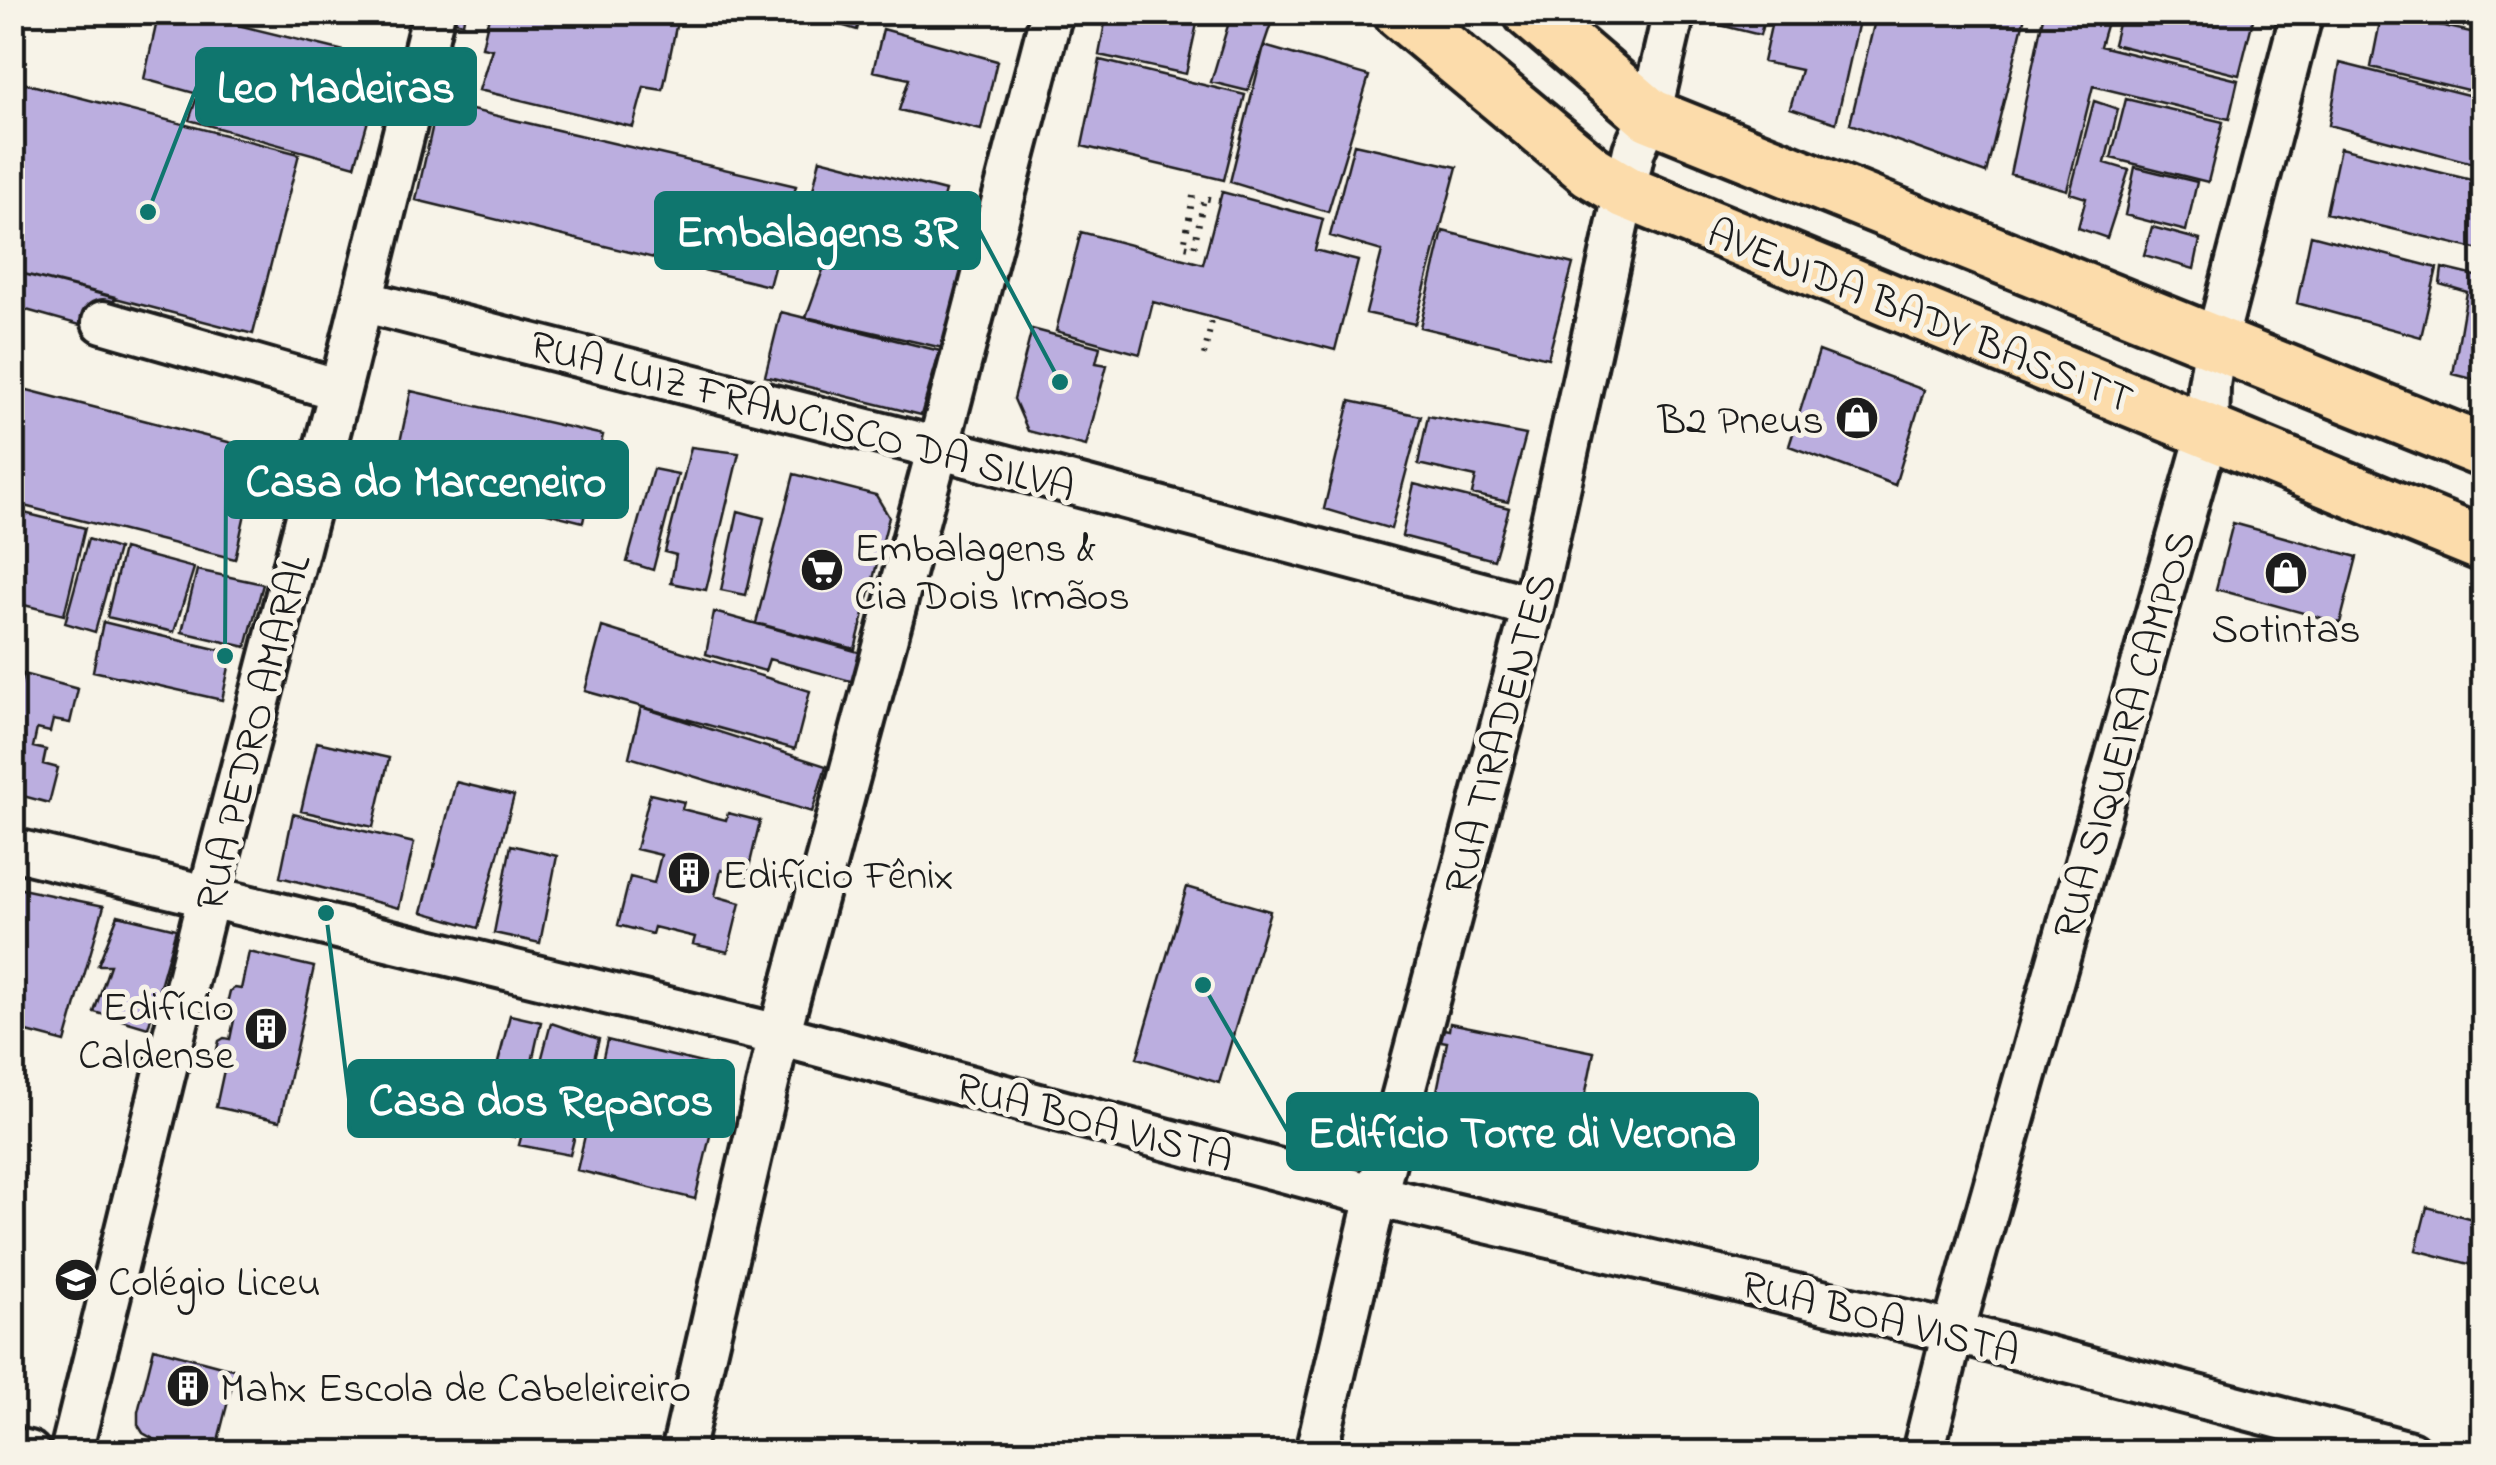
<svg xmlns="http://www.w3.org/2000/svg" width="2496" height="1465" font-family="'Indie Flower',sans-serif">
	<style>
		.building { fill: #bbaedf; stroke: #1c1c1c; stroke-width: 2.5 }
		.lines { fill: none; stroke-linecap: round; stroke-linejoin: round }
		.minor-casing { stroke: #1c1c1c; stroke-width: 48 }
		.major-casing { stroke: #1c1c1c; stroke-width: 60 }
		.path { stroke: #1c1c1c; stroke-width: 6; stroke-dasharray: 2.5 8; stroke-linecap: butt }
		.minor { stroke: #f7f3e8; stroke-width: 40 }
		.major { stroke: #fcdcab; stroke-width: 52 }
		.labels { text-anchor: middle; stroke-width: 10; stroke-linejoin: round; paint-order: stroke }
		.street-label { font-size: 42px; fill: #1c1c1c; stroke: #f7f3e8 }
		.poi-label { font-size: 42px; fill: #1c1c1c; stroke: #f7f3e8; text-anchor: start }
		.leader { fill: none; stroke: #0f766e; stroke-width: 4 }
		.callout-dot { fill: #0f766e; stroke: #f7f3e8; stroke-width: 4 }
		.callout { fill: #0f766e; stroke: #0f766e; stroke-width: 4 }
		.callout-label { font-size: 45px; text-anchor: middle; font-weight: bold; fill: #fff }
	</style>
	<rect width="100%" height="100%" fill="#f7f3e8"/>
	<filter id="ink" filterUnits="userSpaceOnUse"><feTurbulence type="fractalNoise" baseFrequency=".01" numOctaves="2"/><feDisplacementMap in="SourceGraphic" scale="20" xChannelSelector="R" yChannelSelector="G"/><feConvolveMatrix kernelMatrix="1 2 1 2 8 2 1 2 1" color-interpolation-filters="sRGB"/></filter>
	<g filter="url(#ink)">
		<path class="building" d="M159,12H185L385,61L355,166L189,120L198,94L144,79Z
			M445,12H465L463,23L444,19Z
			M490,12H679L663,90L644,87L633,127L479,90L492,49L482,47Z
			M797,12H862L857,30Z
			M1107,12H1173L1198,19L1186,74L1099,55Z
			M1232,12H1275L1248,91L1211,82Z
			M1719,12H1766L1760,35L1716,24Z
			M1774,12H1861L1836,123L1790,108L1801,70L1763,62Z
			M1877,12H2026L1986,173L1850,124Z
			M2044,12H2101L2109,15L2100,46L2238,80L2229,119L2093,86L2067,190L2010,174Z
			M2121,12H2255L2239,75L2113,44Z
			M2382,12L2484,35V94L2371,67Z
			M2408,12H2462L2459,25Z
			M2470,12H2484V30L2467,25Z
			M883,29L997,61L981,130L899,110L909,79L873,71Z
			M1264,46L1369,76L1328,212L1230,182Z
			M1100,60L1245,95L1224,180L1082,146Z
			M2340,63L2484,99V166L2329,125Z
			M12,80L299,154L253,334L12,271Z
			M2126,99L2223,122L2208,182L2111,158Z
			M2094,101L2118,109L2105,163L2129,170L2107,238L2078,228L2086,198L2070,193Z
			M438,102L796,186L769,286L416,200Z
			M1354,144L1457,167L1415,324L1366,313L1382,251L1330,236Z
			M2340,148L2484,183V251L2326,213Z
			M820,159L945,191L929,250L806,221Z
			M2135,167L2197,182L2186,231L2125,215Z
			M1222,192L1323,219L1315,250L1358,261L1335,350L1153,302L1140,354L1056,331L1081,232L1203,264Z
			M797,219L966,263L943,348L806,317L823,270L787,261Z
			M2152,227L2200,240L2194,269L2144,255Z
			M1443,231L1573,264L1548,358L1420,327Z
			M2311,235L2437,268L2421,337L2297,303Z
			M2442,268L2484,278V382L2453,374L2467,292L2440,284Z
			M12,271L115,297L105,332L12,306Z
			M781,312L940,351L921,415L765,376Z
			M1032,329L1100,347L1096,363L1107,365L1086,446L1028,431L1014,399Z
			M1819,351L1924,390L1895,485L1789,446Z
			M12,386L259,450L235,559L12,503Z
			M411,391L603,435L583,522L393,475Z
			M1350,401L1421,416L1391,529L1324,509Z
			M1428,416L1526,435L1508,502L1472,494L1476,477L1418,464Z
			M691,447L739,453L706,590L671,583L676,555L665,552Z
			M653,469L678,474L653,570L627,562Z
			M794,474L876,495L889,517L855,649L756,623Z
			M1414,484L1509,508L1494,560L1402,536Z
			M12,510L85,528L64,615L12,602Z
			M738,511L764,518L746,595L721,590Z
			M2233,523L2357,557L2340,623L2216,589Z
			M88,539L118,549L95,632L65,623Z
			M123,549L194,568L174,632L107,617Z
			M197,570L263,584L246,647L182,632Z
			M714,612L866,654L858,683L769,659L765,671L706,654Z
			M103,622L232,653L222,700L93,671Z
			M602,627L810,691L795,749L585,691Z
			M23,674L78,689L70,723L53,720L50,732L37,729L33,747L46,750L43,764L58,768L49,803L12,793V692L18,693Z
			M641,707L826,766L812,812L629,757Z
			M317,742L389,758L373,827L301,811Z
			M456,782L514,796L478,928L422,912Z
			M650,794L684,802L682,809L726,820L728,813L760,821L747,876L721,870L715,896L740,903L728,952L693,944L695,937L654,927L652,934L618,925L630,877L654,883L661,855L636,849Z
			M293,814L414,843L399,908L280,877Z
			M511,845L557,856L540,943L494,933Z
			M12,887L104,906L65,1042L12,1028Z
			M1187,887L1270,911L1219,1083L1137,1058Z
			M118,915L176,929L148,1028L94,1012L110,965H98Z
			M249,952L314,967L280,1121L216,1107L224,1070L218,1068L214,1062L219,1041L224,1038L230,1039L234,1020L229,1018L225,1012L230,991L235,988L241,989Z
			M510,1015L541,1022L515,1137L481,1130Z
			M551,1023L599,1039L570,1155L519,1145Z
			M1450,1023L1594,1052L1579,1126L1436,1096L1447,1042L1435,1040L1438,1028L1449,1030Z
			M607,1040L726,1069L695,1199L577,1170Z
			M2427,1207L2484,1222V1268L2416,1250Z
			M154,1348L236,1370L215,1452H197L159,1442L143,1433L138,1425V1412Z"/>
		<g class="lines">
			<g class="minor-casing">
				<path id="minor" d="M362,301L938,448L1533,607
					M103,322L340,390
					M12,849L779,1035L1376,1196L1953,1332L2410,1452
					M12,1448L29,1452
					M71,1452L208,898L340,390L434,12
					M682,1452L779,1035L938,448L1052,12
					M1316,1452L1376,1196L1533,607L1634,150L1650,115L1674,12
					M1923,1452L1953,1332L2208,432L2209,385L2216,342L2302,12"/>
			</g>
			<g class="major-casing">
				<path id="major" d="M1400,12L1591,171L1626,192L2484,545
					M1530,12L1650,115L2484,451"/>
			</g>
			<path class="path" d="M1193,196L1184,246L1194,248L1204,198L1219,201
				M1204,355L1213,317"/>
			<use href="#minor" class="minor"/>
			<use href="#major" class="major"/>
		</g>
	</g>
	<defs>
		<g id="shop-disc" transform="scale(2.25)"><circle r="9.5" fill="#1c1c1c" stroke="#f7f3e8"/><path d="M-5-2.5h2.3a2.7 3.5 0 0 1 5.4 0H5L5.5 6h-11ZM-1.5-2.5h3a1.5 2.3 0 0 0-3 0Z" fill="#fff"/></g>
		<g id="supermarket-disc" transform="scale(2.25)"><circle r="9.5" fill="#1c1c1c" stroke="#f7f3e8"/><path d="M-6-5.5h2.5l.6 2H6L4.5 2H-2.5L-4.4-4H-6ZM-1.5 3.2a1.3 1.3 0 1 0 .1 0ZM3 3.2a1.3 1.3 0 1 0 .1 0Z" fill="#fff"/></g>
		<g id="building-disc" transform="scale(2.25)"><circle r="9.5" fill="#1c1c1c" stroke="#f7f3e8"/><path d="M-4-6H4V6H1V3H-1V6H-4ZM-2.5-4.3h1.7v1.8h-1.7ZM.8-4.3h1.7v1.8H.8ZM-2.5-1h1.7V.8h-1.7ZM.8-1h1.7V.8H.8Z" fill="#fff"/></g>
		<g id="school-disc" transform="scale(2.25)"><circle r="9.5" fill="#1c1c1c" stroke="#f7f3e8"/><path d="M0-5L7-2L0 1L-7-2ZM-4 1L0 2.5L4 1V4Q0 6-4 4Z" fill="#fff"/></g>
	</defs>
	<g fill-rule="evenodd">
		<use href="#shop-disc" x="1857" y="418"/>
		<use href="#supermarket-disc" x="822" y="570"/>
		<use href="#shop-disc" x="2286" y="573"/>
		<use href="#building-disc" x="689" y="873"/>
		<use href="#building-disc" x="266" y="1029"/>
		<use href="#school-disc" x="76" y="1280"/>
		<use href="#building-disc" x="188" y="1386"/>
	</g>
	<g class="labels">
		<g class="street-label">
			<text transform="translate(1921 314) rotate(22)" y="15">AVENIDA BADY BASSITT</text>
			<text transform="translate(803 414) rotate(15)" y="15">RUA LUIZ FRANCISCO DA SILVA</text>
			<text transform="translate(251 732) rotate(-76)" y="15">RUA PEDRO AMARAL</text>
			<text transform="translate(1498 733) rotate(-75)" y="15">RUA TIRADENTES</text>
			<text transform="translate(2122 734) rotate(-74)" y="15">RUA SIQUEIRA CAMPOS</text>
			<text transform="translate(1095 1120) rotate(15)" y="15">RUA BOA VISTA</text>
			<text transform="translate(1881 1316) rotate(14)" y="15">RUA BOA VISTA</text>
		</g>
		<g class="poi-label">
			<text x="1824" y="433" text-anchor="end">B2 Pneus</text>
			<text x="854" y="561">Embalagens &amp;<tspan x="854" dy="48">Cia Dois Irmãos</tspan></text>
			<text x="2286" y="642" text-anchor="middle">Sotintas</text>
			<text x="722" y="888">Edifício Fênix</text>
			<text x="234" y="1020" text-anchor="end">Edifício<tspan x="234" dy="48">Caldense</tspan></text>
			<text x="108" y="1295">Colégio Liceu</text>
			<text x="220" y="1401">Mahx Escola de Cabeleireiro</text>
		</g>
	</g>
	<path class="leader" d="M148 212L197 86M1060 382L979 230M225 656L226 480M326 913L349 1099M1203 985L1288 1132"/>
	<g class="callout-dot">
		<circle cx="148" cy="212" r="10"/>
		<circle cx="1060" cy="382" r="10"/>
		<circle cx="225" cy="656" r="10"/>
		<circle cx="326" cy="913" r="10"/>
		<circle cx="1203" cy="985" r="10"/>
	</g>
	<g class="callout">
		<rect x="197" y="49" width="278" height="75" rx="10"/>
		<rect x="656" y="193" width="323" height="75" rx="10"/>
		<rect x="226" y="442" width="401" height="75" rx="10"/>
		<rect x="349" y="1061" width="384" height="75" rx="10"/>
		<rect x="1288" y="1094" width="469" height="75" rx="10"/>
	</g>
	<g class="callout-label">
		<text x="336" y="102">Leo Madeiras</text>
		<text x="817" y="246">Embalagens 3R</text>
		<text x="426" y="496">Casa do Marceneiro</text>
		<text x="541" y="1115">Casa dos Reparos</text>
		<text x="1522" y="1147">Edifício Torre di Verona</text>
	</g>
	<rect width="2496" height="1465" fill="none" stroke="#f7f3e8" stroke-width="50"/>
	<rect x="25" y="25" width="2446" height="1415" fill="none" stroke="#1c1c1c" stroke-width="4" filter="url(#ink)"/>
</svg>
